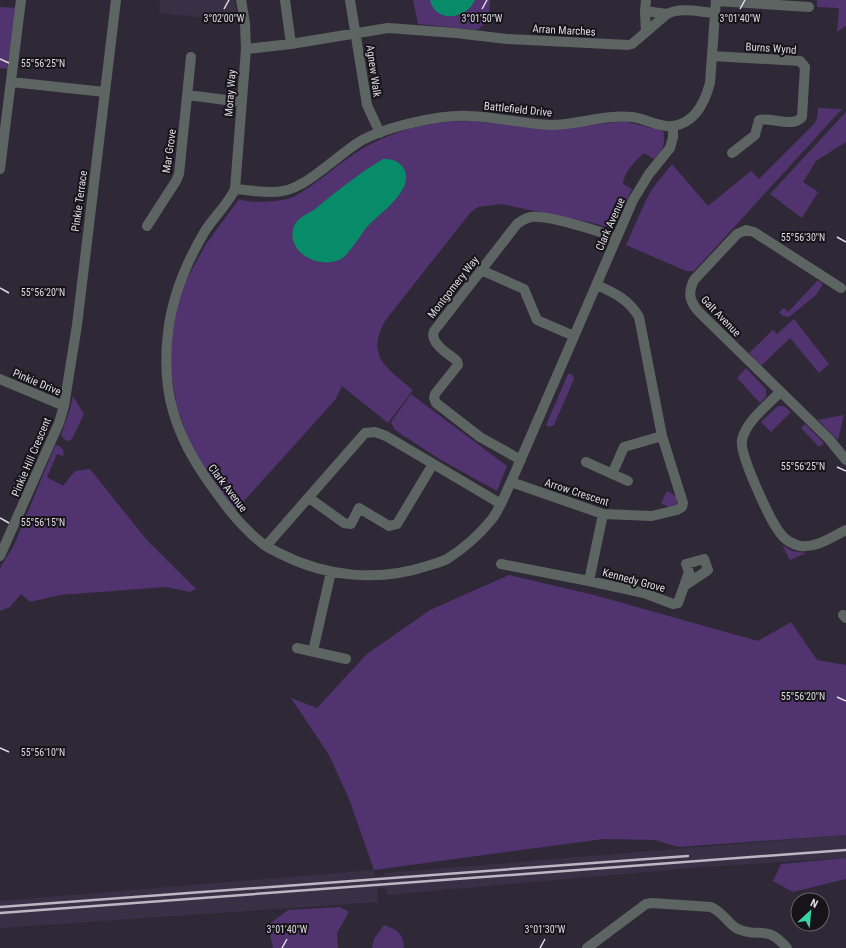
<svg xmlns="http://www.w3.org/2000/svg" width="846" height="948" font-family="'Roboto Condensed',sans-serif">
	<style>
		.built { fill: #393045 }
		.green { fill: #50336f }
		.water { fill: #078b69 }
		.lines { fill: none; stroke-linecap: round; stroke-linejoin: round }
		.street { stroke: #5c6561; stroke-width: 10 }
		.rail { stroke: #bcb7c2; stroke-width: 2.5 }
		.ticks { fill: none; stroke: #dfdbe5; stroke-width: 1.5 }
		.labels { text-anchor: middle; stroke-width: 4; stroke-linejoin: round; paint-order: stroke }
		.street-label { font-size: 11px; fill: #dfdbe5; stroke: #161319 }
		.ticks-label { font-size: 10px; text-anchor: middle; fill: #dfdbe5; stroke: #161319; stroke-width: 4; stroke-linejoin: round; paint-order: stroke }
	</style>
	<rect width="100%" height="100%" fill="#2f2937"/>
	<path class="built" d="M160,0H234L239,21L159,13Z
		M846,835V858L703,867L387,895L385,888L377,889L378,902L0,928V901L374,870L375,877L384,876V873Z"/>
	<path class="green" d="M413,0H490L489,18L478,30L418,24Z
		M817,0H846V26L837,32L839,8L817,7Z
		M0,7L16,8L7,69L0,68Z
		M818,108L842,109L694,271H686L626,245L646,200L652,189L672,164L708,206L751,171L759,179L814,124L817,118Z
		M846,112V142L816,161L803,182L818,192L802,218L770,194Z
		M471,121L540,128H569L624,121L663,131C666,144 663,150 654,159L644,153C635,161 624,172 623,184L632,189L613,229L593,223L501,204L478,207L470,213L385,321C365,357 388,369 413,390L388,423L342,386L335,400L235,511L192,449L177,407L169,359L179,293L206,244L239,199C248,204 283,202 293,197C323,181 347,154 379,140C409,126 439,121 471,121Z
		M818,280L823,284L816,295L789,317L783,316L779,312L784,308L788,312Z
		M794,319L829,364L819,373L790,338L761,366L749,353L773,330L777,334Z
		M746,368L766,389V397L760,403L737,378Z
		M568,374H572L574,379L554,425L549,427L546,425Z
		M411,394L507,466L497,491L441,460L395,430L391,422Z
		M73,396L84,414L72,439L69,441L65,440L61,435L70,409Z
		M778,406H784L791,412L771,432L761,422Z
		M844,415L838,440L818,420Z
		M805,424L824,443L819,447L801,428Z
		M58,445L63,449L64,456L57,454L47,477L63,486L75,471L90,469L146,539L196,589L190,592L166,587L60,595L30,602L21,594L10,607L0,611V568L14,545L55,446Z
		M667,491L676,496L678,501L675,506L670,508L661,503Z
		M782,545L792,551L806,553L790,560Z
		M509,575L594,595L758,641L791,622L817,660L846,665V835L678,847L655,840L603,839L374,870L349,799L329,755L291,698L317,708L367,654L430,610Z
		M846,858V879L793,892L773,881L781,864Z
		M340,907L349,912L337,933L338,948H273L268,925L288,910Z
		M384,925C398,930 403,933 404,948H372L374,939Z"/>
	<path class="water" d="M430,0H475C466,20 435,23 430,0Z
		M383,159C391,159 397,160 402,166C419,188 379,213 366,228C362,234 348,254 344,257C324,272 284,254 294,226C298,217 308,214 315,209C337,191 358,174 383,159Z"/>
	<g class="lines">
		<path class="street" d="M241,0L245,23L246,49L235,189C228,204 214,217 205,231C186,263 172,296 168,333C161,391 175,434 208,481C224,504 240,526 263,544C268,548 275,551 281,554C326,577 379,582 427,566C434,564 441,562 447,559C463,549 480,534 492,519C500,509 505,494 511,482L633,200L649,174L670,148L673,137V126
			M285,0L291,44
			M350,0L367,105L380,133
			M646,0L645,11L667,14
			M716,1L809,7
			M645,11L646,32
			M246,49L291,44L388,28L456,33L507,39L628,45L632,44L667,14C681,7 699,12 715,13
			M712,56L800,61L805,67L802,117C793,128 772,117 759,120L755,135L732,153
			M11,82L105,92
			M188,95L241,102
			M0,169L21,0
			M235,189C251,190 268,194 283,191C307,187 338,155 359,142C384,127 441,114 470,116C497,117 523,124 551,125C578,125 605,114 632,117C645,118 659,128 673,126C695,123 705,102 710,83L716,0
			M147,226L176,181L179,174L191,57
			M481,270L524,289L537,320L574,336
			M841,288L754,232L746,230L737,234L694,280C687,294 690,303 701,314L829,439L846,460
			M0,379L64,406
			M780,392C767,406 746,421 742,440C739,454 770,520 780,533C785,540 792,544 800,546C817,548 832,537 846,530
			M521,460L480,437L436,403L434,398L435,394L458,365L457,361C449,354 429,343 434,331L517,224C521,221 526,218 531,217C548,215 600,231 616,238
			M586,462L628,481
			M612,474L624,447L662,436
			M511,482L603,514L652,516L677,510L682,507L683,503L662,436L639,317C629,300 615,293 597,285
			M307,499L312,500L344,523L351,524L359,508L389,526L397,524L433,464
			M603,514L589,581L644,593L673,604L678,603L689,572L686,564L704,559L708,570L684,586
			M266,546L365,433L375,432L386,436L501,504
			M0,556L59,423L64,406L77,325L116,0
			M501,564L589,581
			M843,615L846,618
			M297,648L346,659
			M313,651L331,572
			M587,948L646,904L652,903L711,907C724,913 729,925 738,929C761,939 765,923 787,948"/>
		<path class="rail" d="M0,907L688,856
			M0,913L846,850"/>
	</g>
	<path class="ticks" d="M224,9L229,0M482,9L487,0M740,9L745,0M0,59L9,63M837,237L846,242M0,288L9,293M837,467L846,471M0,518L9,523M837,697L846,701M0,748L9,752M282,948L287,939M540,948L545,939"/>
	<g class="labels">
		<g class="street-label">
			<text transform="translate(564 30) rotate(3)" y="4">Arran Marches</text>
			<text transform="translate(771 48) rotate(4)" y="4">Burns Wynd</text>
			<text transform="translate(374 71) rotate(82)" y="4">Agnew Walk</text>
			<text transform="translate(230 93) rotate(-86)" y="4">Moray Way</text>
			<text transform="translate(518 109) rotate(6)" y="4">Battlefield Drive</text>
			<text transform="translate(169 151) rotate(-82)" y="4">Mar Grove</text>
			<text transform="translate(79 201) rotate(-82)" y="4">Pinkie Terrace</text>
			<text transform="translate(610 224) rotate(-66)" y="4">Clark Avenue</text>
			<text transform="translate(453 287) rotate(-52)" y="4">Montgomery Way</text>
			<text transform="translate(721 316) rotate(46)" y="4">Galt Avenue</text>
			<text transform="translate(37 382) rotate(23)" y="4">Pinkie Drive</text>
			<text transform="translate(31 457) rotate(-67)" y="4">Pinkie Hill Crescent</text>
			<text transform="translate(228 488) rotate(53)" y="4">Clark Avenue</text>
			<text transform="translate(577 492) rotate(18)" y="4">Arrow Crescent</text>
			<text transform="translate(634 580) rotate(15)" y="4">Kennedy Grove</text>
		</g>
	</g>
	<g class="ticks-label">
		<text x="224" y="22">3°02'00"W</text>
		<text x="482" y="22">3°01'50"W</text>
		<text x="740" y="22">3°01'40"W</text>
		<text x="43" y="67">55°56'25"N</text>
		<text x="803" y="241">55°56'30"N</text>
		<text x="43" y="296">55°56'20"N</text>
		<text x="803" y="470">55°56'25"N</text>
		<text x="43" y="526">55°56'15"N</text>
		<text x="803" y="700">55°56'20"N</text>
		<text x="43" y="756">55°56'10"N</text>
		<text x="287" y="933">3°01'40"W</text>
		<text x="545" y="933">3°01'30"W</text>
	</g>
	<g transform="translate(810 912) rotate(26)"><circle r="19" fill="#161319" stroke="#66636b"/>
	<path d="M0-3L7 15L0 10L-7 15Z" fill="#39d4a5"/>
	<text y="-6" font-size="11" font-weight="bold" text-anchor="middle" fill="#dfdbe5">N</text>
	</g>
</svg>
